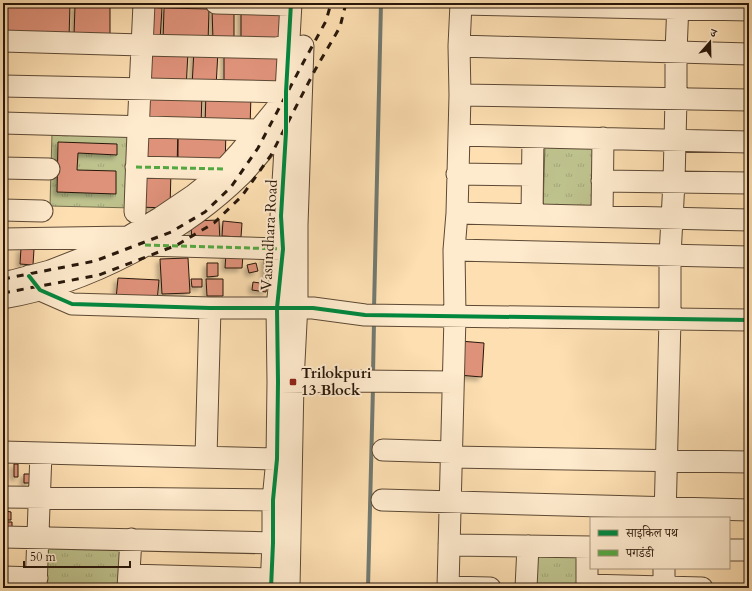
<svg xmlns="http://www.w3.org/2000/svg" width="752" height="591" font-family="Cardo,'Noto Serif Devanagari',serif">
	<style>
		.park { fill: url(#park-tufts); stroke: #736c4c }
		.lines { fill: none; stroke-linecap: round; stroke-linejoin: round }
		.stream { stroke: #717970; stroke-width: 4 }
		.building { fill: #df927a; stroke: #28170a; filter: url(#shadow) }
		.minor-casing { stroke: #5d4934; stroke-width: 23 }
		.minor { stroke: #feeacd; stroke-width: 21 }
		.rail { stroke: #28170a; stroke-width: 3; stroke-dasharray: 7 7; stroke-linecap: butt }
		.quiet { stroke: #53a941; stroke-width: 3; stroke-dasharray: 6 3; stroke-linecap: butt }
		.cycleway-casing { stroke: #feeacd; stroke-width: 6 }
		.cycleway { stroke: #00873e; stroke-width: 4 }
		.poi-dot { fill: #8f2418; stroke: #feeacd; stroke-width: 1.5 }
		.labels { text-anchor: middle; stroke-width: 4; stroke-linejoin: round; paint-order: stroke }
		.street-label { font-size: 15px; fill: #28170a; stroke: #feeacd }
		.poi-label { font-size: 15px; font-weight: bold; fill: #28170a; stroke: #feeacd; text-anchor: start }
	</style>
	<defs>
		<pattern id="park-tufts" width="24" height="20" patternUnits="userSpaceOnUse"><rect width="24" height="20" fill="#bec28d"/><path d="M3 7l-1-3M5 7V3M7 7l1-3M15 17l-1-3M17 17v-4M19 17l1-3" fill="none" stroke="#a3a678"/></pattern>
		<filter id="shadow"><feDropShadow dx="-3.5" dy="3.5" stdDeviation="2" flood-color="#0004"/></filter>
	</defs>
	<rect width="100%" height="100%" fill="#fddfb2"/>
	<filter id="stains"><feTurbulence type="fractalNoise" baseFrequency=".005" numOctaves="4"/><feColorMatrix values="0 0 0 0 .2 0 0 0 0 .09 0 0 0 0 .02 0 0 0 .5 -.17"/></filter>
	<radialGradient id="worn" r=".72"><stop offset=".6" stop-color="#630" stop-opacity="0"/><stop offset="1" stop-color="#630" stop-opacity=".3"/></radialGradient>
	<path class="park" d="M52,133L135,134L134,208L50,206Z
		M545,144L593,146L591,213L543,211Z
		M43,541L126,543L125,588H41Z
		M534,555L582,556L581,588H533Z"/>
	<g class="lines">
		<path class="stream" d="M374,309L381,3
			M373,375L374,321
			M368,588L373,387"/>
	</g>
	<path class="building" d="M3,3H70L69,39L3,37Z
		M75,5H110V37L74,36Z
		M147,7L162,8L160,40L146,39Z
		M164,8L209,9L208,43L163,42Z
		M212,9L234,10V39L213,40Z
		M241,10L280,11L279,40H241Z
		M144,49L188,52L186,89L142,86Z
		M194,50L218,51L216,87L192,86Z
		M224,53H282V89H224Z
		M143,90L202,92L201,127L142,125Z
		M206,92L251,94L250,128L205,126Z
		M142,127L178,129L177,167L141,166Z
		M178,129L226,130L225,166L178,165Z
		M58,142L117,144V155L78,153L77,170L116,171V194L57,192Z
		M138,169L171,170L170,208L136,207Z
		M219,220L220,243L192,244L191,221Z
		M223,221L242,223L241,237L222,236Z
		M21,248L34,249L33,265L20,264Z
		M226,253L243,254L242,268H225Z
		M188,258L190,293L162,294L160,259Z
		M264,258H271V276H265Z
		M207,263H218V276L207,277Z
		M256,263L258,271L249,273L247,265Z
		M118,278L159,280L157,302L116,299Z
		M191,279H202V287H192Z
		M206,279H223V296H207Z
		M253,282L267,284L266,292L252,290Z
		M460,341L484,343L482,377L458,375Z
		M14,464H18V477H14Z
		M24,474H30V483H24Z
		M6,511L11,512V520H5Z
		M6,522H12V530H6Z"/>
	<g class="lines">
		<g class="minor-casing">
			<path id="minor" d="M216,3L291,5
				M461,4L749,10
				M3,41L142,45L276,48L289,46
				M459,46L749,54
				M3,86L286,92
				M460,95L749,100
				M3,123L258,130
				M459,135L749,142
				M136,167L224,169
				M3,168L49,169
				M457,174L532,175
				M602,181L749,183
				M3,210L42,211
				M135,212C137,142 141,73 144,3
				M457,213L749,220
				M532,215L533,137
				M602,216L603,138
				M3,239L128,237L145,245L283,249
				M454,250L749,257
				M29,276L40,290L72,304L210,308H313L365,315L749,320
				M3,282L12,281L50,271L96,253L128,237L160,218L194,195L219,175L240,152L267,120L276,109L286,92
				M3,298C86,284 181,234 241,175C257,158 272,140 286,121
				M280,382L362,381L453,382
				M383,450L452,452
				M3,452L277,459
				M206,457L210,308
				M451,457L749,462
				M3,497L273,500
				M382,500L749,510
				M665,518L670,319V255L674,182L676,99V52L678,3
				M3,537L273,543
				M449,545L591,547
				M729,550H749
				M129,575L270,579
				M3,577L37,578
				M587,585L702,588
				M448,587L490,588
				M36,588L41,453
				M128,588L131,539
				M271,588L273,543V500L277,459L278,382L277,308L283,249L281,216L286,132V92L291,3
				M289,588L293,382L297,303V225L303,46
				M448,588L455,316L454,250L457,213L460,95L459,46L461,3
				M526,588L528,546
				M587,588V547
				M664,588V568"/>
		</g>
		<use href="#minor" class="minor"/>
		<path class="rail" d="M3,279L95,261L171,232L205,212L231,187L258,148L303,63L326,21L331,3
			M3,293L99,275L177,245L214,223L242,196L271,155L315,70L340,27L346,3"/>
		<path class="quiet" d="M136,167L224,169
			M145,245L283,249"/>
		<g class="cycleway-casing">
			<path id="cycleway" d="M29,276L40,290L72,304L210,308H313L365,315L749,320
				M271,588L273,543V500L277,459L278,382L277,308L283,249L281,216L286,132V92L291,3"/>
		</g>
		<use href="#cycleway" class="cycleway"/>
	</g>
	<rect class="poi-dot" x="289" y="378" width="8" height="8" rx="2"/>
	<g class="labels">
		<g class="street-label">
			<text transform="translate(269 235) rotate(-87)" y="5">Vasundhara Road</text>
		</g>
		<g class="poi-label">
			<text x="301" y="378">Trilokpuri<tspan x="301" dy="17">13 Block</tspan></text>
		</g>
	</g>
	<rect width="752" height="591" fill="none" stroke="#fddfb2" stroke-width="16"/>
	<rect x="4" y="4" width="744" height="583" fill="none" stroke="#28170a" stroke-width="2"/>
	<rect x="8" y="8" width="736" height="575" fill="none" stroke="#28170a"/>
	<rect x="590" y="517" width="140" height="52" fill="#feeacd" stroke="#a8967f"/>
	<rect x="598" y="530" width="20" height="6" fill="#00873e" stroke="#a8967f"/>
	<text x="626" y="537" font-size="12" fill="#28170a">साइकिल पथ</text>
	<rect x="598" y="550" width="20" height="6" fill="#53a941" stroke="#a8967f"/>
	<text x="626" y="557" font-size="12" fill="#28170a">पगडंडी</text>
	<g transform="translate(710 42) rotate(20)" stroke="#feeacd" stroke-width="3" paint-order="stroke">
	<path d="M0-3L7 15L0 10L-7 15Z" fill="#28170a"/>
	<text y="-6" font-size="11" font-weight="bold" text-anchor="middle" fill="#28170a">उ</text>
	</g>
	<path d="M24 561v6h106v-6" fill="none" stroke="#28170a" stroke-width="2"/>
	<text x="30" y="561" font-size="12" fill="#28170a" stroke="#feeacd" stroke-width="3" paint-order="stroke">50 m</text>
	<rect width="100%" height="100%" filter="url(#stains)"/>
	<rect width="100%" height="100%" fill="url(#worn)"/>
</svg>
